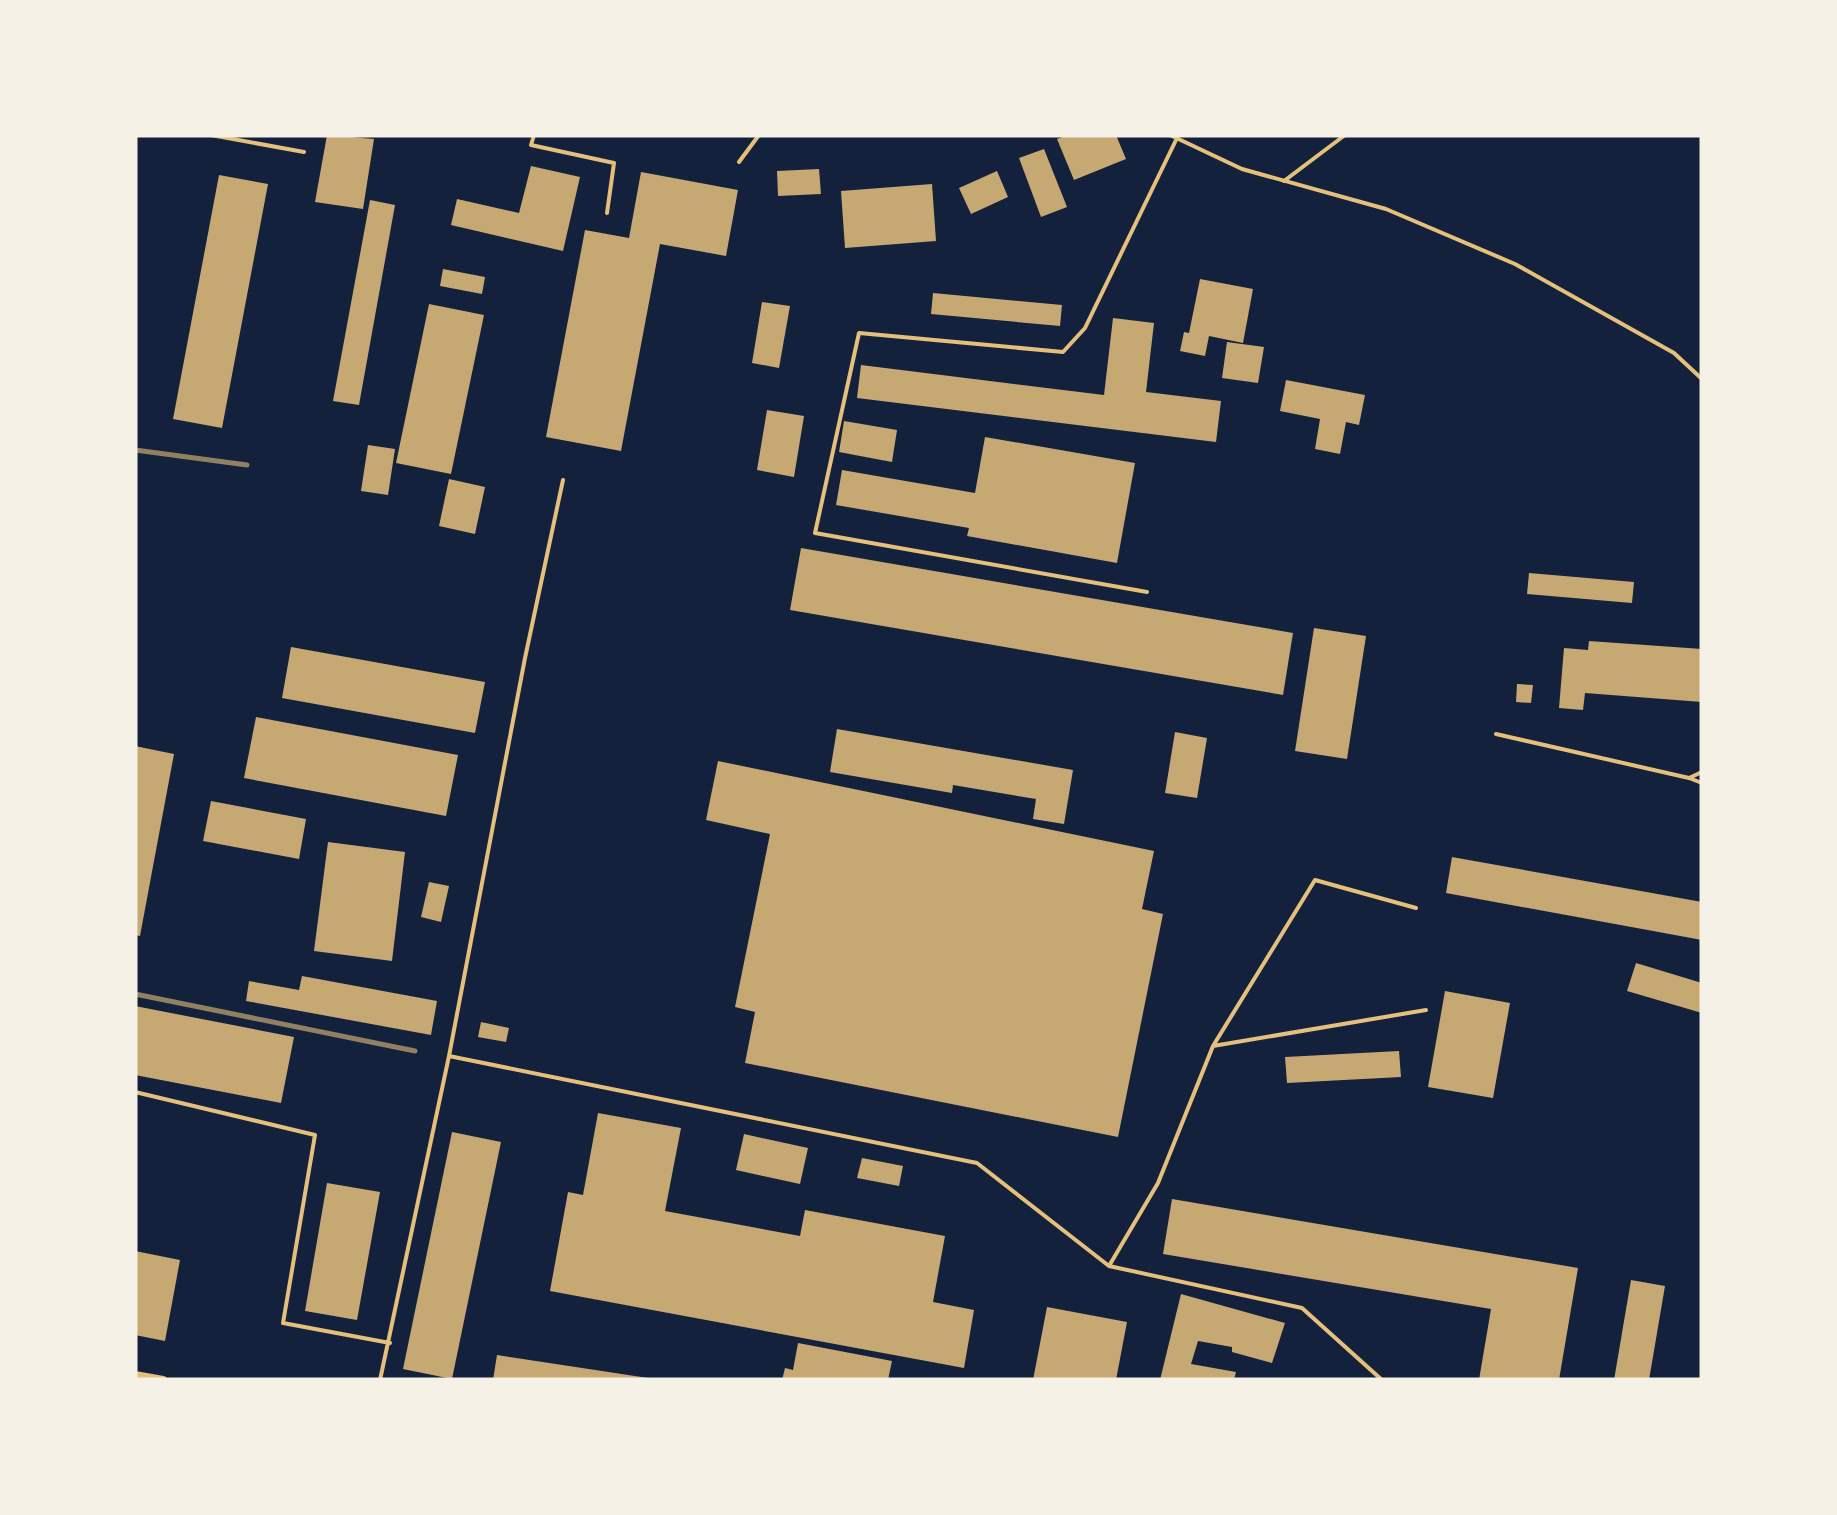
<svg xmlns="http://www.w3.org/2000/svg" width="1837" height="1515" font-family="'Fira Sans Condensed',sans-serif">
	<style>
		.building { fill: #c6a872 }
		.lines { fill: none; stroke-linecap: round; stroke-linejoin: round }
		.service { stroke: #e5c07b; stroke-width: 4 }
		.minor { stroke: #e5c07b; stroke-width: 8 }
		.rail { stroke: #918062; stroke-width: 5 }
	</style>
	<rect width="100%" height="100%" fill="#14213d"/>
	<path class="building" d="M327,135L374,139L363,209L315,202Z
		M1068,135H1116L1126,159L1074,180L1057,139Z
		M1044,149L1067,207L1041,217L1019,158Z
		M531,166L580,177L563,251L451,225L457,199L519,213Z
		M819,169L821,194L778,196L777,171Z
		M997,171L1008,197L971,214L959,188Z
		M641,172L738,190L726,256L660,244L621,451L546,437L585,230L629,238Z
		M219,175L268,184L222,428L173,419Z
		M932,184L936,241L845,248L841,191Z
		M370,200L395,205L359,405L333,401Z
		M443,269L485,277L482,294L440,286Z
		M1200,279L1253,289L1243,343L1209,336L1205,356L1180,351L1184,332L1189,333Z
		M933,293L1062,305L1060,326L931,314Z
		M762,302L790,306L779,368L752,363Z
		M429,304L484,315L451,474L396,463Z
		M1113,318L1154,323L1146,392L1221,401L1216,442L857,398L861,365L1104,395Z
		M1227,342L1264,347L1258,383L1222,378Z
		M1286,380L1365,395L1359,425L1346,422L1340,454L1315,449L1320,419L1280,411Z
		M767,410L804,416L794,477L757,470Z
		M844,421L897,430L892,462L839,452Z
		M985,437L1135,463L1117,563L967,536L969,528L836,505L842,470L975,493Z
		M368,445L395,449L388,495L361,491Z
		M449,479L485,487L475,534L439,526Z
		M801,548L1293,633L1283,695L790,610Z
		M1529,573L1634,582L1632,603L1527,594Z
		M1314,628L1366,636L1347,759L1295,751Z
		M1589,641L1702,649V702L1585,693L1583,710L1559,708L1564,648L1588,650Z
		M291,647L485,682L475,733L282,698Z
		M1517,684L1533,685L1531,703L1516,702Z
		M256,717L458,755L446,816L244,778Z
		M837,729L1073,770L1064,824L1033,819L1036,799L953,785L952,793L830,772Z
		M1175,732L1207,738L1197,798L1165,793Z
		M135,746L174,754L140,936L135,935Z
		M718,761L1154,851L1142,909L1163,914L1118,1137L745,1063L755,1012L735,1007L770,834L706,820Z
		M211,801L306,819L299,859L203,841Z
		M328,842L405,852L392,961L314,951Z
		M1452,857L1702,902V940L1446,893Z
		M429,882L449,886L441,922L421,917Z
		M1636,963L1702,983V1013L1627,991Z
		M302,976L437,1001L431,1035L246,1001L249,981L299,990Z
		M1445,991L1510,1003L1493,1098L1428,1087Z
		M135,1006L294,1037L281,1103L135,1075Z
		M481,1022L509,1028L506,1042L478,1037Z
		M1399,1051L1401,1077L1287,1083L1285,1057Z
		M598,1113L681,1128L665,1211L800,1236L805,1210L945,1236L933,1302L974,1310L964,1368L550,1291L568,1192L583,1195Z
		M452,1132L501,1142L452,1379L403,1369Z
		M744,1134L808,1148L800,1184L736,1170Z
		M862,1158L903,1166L899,1186L857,1178Z
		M327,1183L380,1192L357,1320L305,1311Z
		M1172,1199L1578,1268L1559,1380H1479L1491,1309L1163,1254Z
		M135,1251L180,1260L165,1341L135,1335Z
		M1631,1280L1665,1286L1649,1380H1614Z
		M1181,1294L1285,1323L1272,1363L1232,1352V1347L1198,1341L1191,1364L1236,1372L1234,1380H1160Z
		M1047,1307L1127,1322L1116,1380H1033Z
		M798,1343L892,1361L888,1380H782L785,1368L793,1370Z
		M497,1355L648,1378V1380H493Z"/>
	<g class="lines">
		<path class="service" d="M211,135L304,152
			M534,135L531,145L614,163L607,213
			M1170,135L1242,169L1386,209L1515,264L1674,353L1702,379
			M739,162L759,135
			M1284,181L1345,135
			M1147,592L815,533L859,333L1063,352L1085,328L1176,140
			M1496,734L1689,778L1702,772
			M1689,778L1702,783
			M1213,1046L1315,880L1416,908
			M449,1056L977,1163L1109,1266L1302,1308L1382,1380
			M135,1092L315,1135L283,1323L390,1343
			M1109,1266L1158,1183L1213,1046L1426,1010
			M380,1380L449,1056L525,658L563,480"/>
		<path class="minor" d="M135,1375L163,1380"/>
		<path class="rail" d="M135,450L247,465
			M135,994L415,1051"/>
	</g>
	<rect width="1837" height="1515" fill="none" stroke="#f6f1e7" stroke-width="275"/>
</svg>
